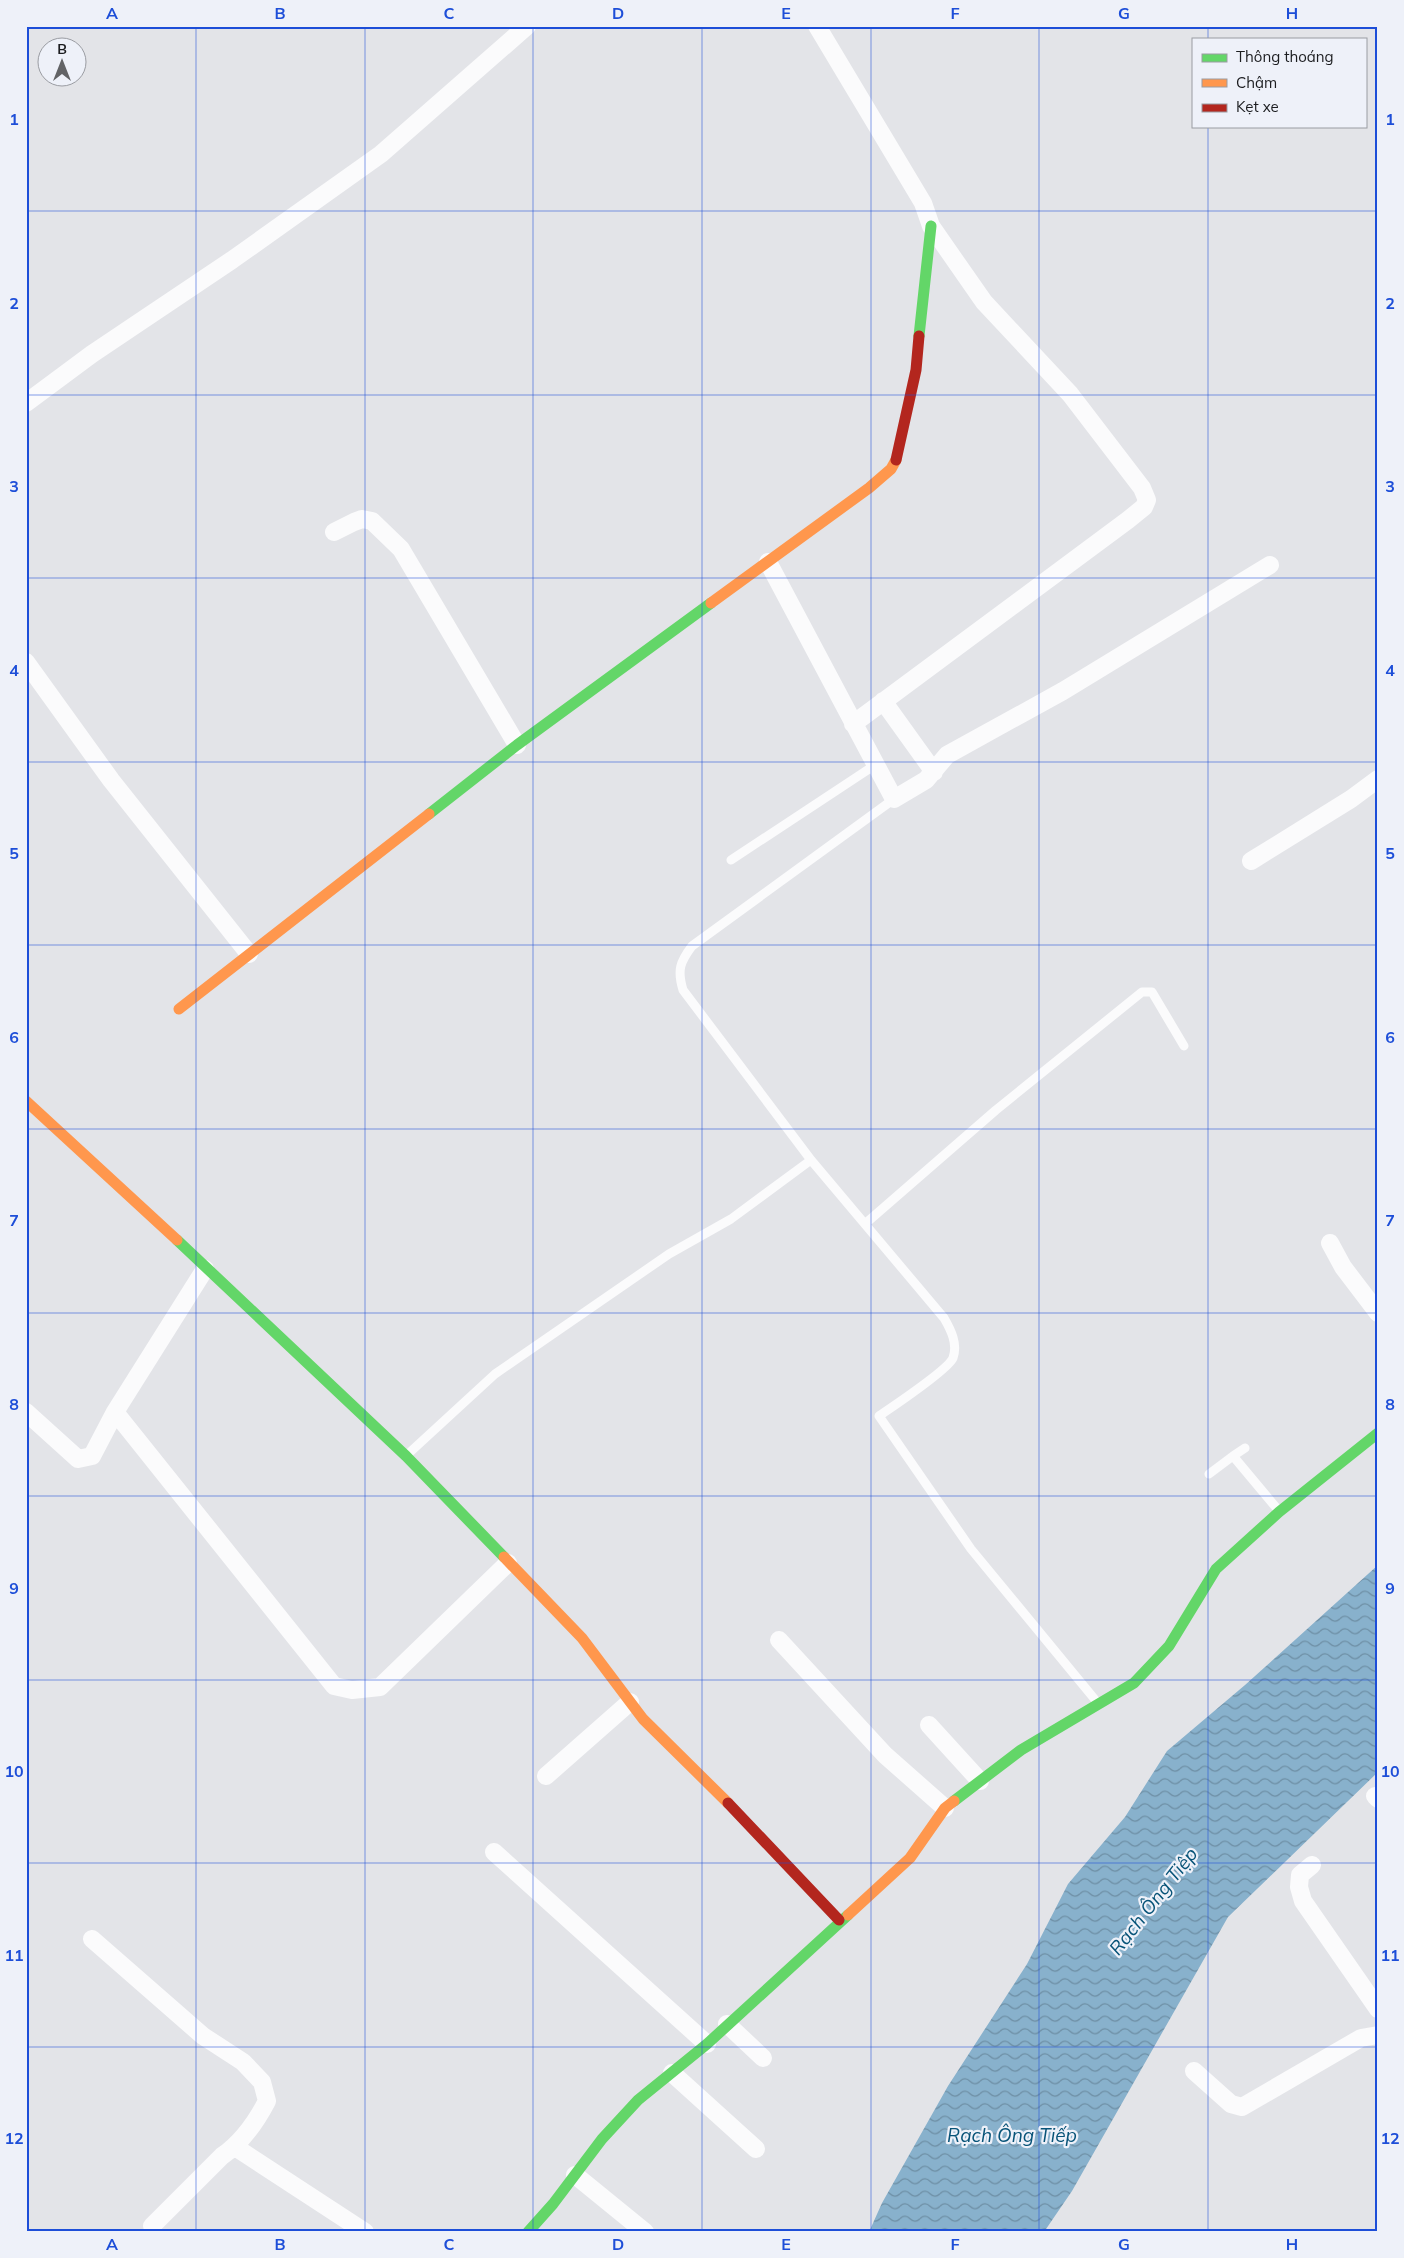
<svg xmlns="http://www.w3.org/2000/svg" width="1404" height="2258" font-family="Mulish,sans-serif">
	<style>
		.water { fill: url(#water-waves) }
		.lines { fill: none; stroke-linecap: round; stroke-linejoin: round }
		.lane { stroke: #fbfbfc; stroke-width: 9 }
		.street { stroke: #fbfbfc; stroke-width: 18 }
		.fast { stroke: #63d668; stroke-width: 11 }
		.slow { stroke: #ff974d; stroke-width: 11 }
		.jam { stroke: #b3261e; stroke-width: 11 }
		.grid { fill: none; stroke: #1d4ed8; stroke-width: 1; stroke-opacity: 0.55 }
		.labels { text-anchor: middle; stroke-width: 4.5; stroke-linejoin: round; paint-order: stroke }
		.water-label { font-size: 19px; font-style: italic; fill: #075378; stroke: #eef1f9 }
		.neatline { fill: none; stroke: #1d4ed8; stroke-width: 2 }
		.grid-label { font-size: 16px; text-anchor: middle; font-weight: bold; fill: #1d4ed8 }
	</style>
	<defs>
		<pattern id="water-waves" width="16" height="10" patternUnits="userSpaceOnUse" patternTransform="scale(1.25)"><rect width="16" height="10" fill="#88b1cc"/><path d="M0 5q4-4 8 0t8 0" fill="none" stroke="#6e8fa5"/></pattern>
	</defs>
	<rect width="100%" height="100%" fill="#e3e4e8"/>
	<path class="water" d="M1378,1565V1772L1228,1917L1072,2191L1044,2232H869L882,2203L948,2086L1027,1964L1068,1884L1125,1817L1167,1751L1245,1685Z"/>
	<g class="lines">
		<path class="lane" d="M894,799L692,946C680,962 677,970 683,990L811,1160L944,1318C951,1330 958,1344 953,1358C948,1370 892,1407 879,1416L971,1549L1097,1702
			M731,860L875,765
			M866,1223L996,1110L1142,992H1152L1184,1046
			M1245,1448L1233,1456L1279,1511
			M408,1454L495,1374L669,1254L731,1219L811,1160
			M1209,1474L1233,1456"/>
		<path class="street" d="M817,26L923,203L931,226L984,302L1070,394L1142,488L1147,500L1144,507L1128,520L853,724
			M26,403L92,354L232,260L381,154L527,26
			M334,532L354,522L362,519L372,521L401,549L517,745
			M768,562L894,799L926,780L947,755L1063,691L1270,565
			M26,662L111,780L249,954
			M883,701L934,772
			M1251,861L1351,799L1378,779
			M1330,1243L1343,1267L1378,1313
			M205,1269L115,1412L334,1686L352,1690L380,1687L508,1563
			M26,1412L78,1459L92,1456L115,1412
			M779,1640L885,1755L945,1808
			M929,1725L980,1781
			M546,1776L630,1702
			M1375,1796L1378,1799
			M494,1852L707,2044
			M1312,1865L1300,1875L1299,1887L1303,1901L1378,2009
			M92,1939L203,2036L243,2062L262,2082L267,2101C256,2122 241,2143 222,2156L152,2226
			M727,2024L763,2058
			M1194,2071L1231,2104L1242,2107L1361,2038L1378,2035
			M672,2073L756,2149
			M235,2147L365,2232
			M575,2175L645,2232"/>
		<path class="fast" d="M919,336L931,226
			M429,814L517,745L711,603
			M177,1240L406,1456L504,1557
			M954,1801L1021,1750L1134,1683L1169,1646L1216,1569L1279,1512L1378,1433
			M528,2232L553,2204L602,2139L638,2100L707,2044L848,1915"/>
		<path class="slow" d="M711,603L869,488L891,469L896,460
			M179,1009L429,814
			M26,1101L177,1240
			M504,1557L582,1638L643,1719L728,1803
			M848,1915L910,1858L945,1808L954,1801"/>
		<path class="jam" d="M896,460L916,370L919,336
			M728,1803L839,1920"/>
	</g>
	<path class="grid" d="M196,26V2232M365,26V2232M533,26V2232M702,26V2232M871,26V2232M1039,26V2232M1208,26V39M1208,126V2232M26,211H1378M26,395H1378M26,578H1378M26,762H1378M26,945H1378M26,1129H1378M26,1313H1378M26,1496H1378M26,1680H1378M26,1863H1378M26,2047H1378"/>
	<g class="labels">
		<g class="water-label">
			<text transform="translate(1153 1901) rotate(-52)" y="7">Rạch Ông Tiệp</text>
			<text x="1012" y="2142">Rạch Ông Tiếp</text>
		</g>
	</g>
	<rect width="1404" height="2258" fill="none" stroke="#eef1f9" stroke-width="55"/>
	<rect x="1192" y="38" width="175" height="90" fill="#eef1f9" stroke="#9a9ca2"/>
	<rect x="1202" y="54" width="25" height="8" fill="#63d668" stroke="#9a9ca2"/>
	<text x="1236" y="62" font-size="15" fill="#1c1d20">Thông thoáng</text>
	<rect x="1202" y="79" width="25" height="8" fill="#ff974d" stroke="#9a9ca2"/>
	<text x="1236" y="88" font-size="15" fill="#1c1d20">Chậm</text>
	<rect x="1202" y="104" width="25" height="8" fill="#b3261e" stroke="#9a9ca2"/>
	<text x="1236" y="112" font-size="15" fill="#1c1d20">Kẹt xe</text>
	<g transform="translate(62 62)"><circle r="24" fill="#eef1f9" stroke="#9a9ca2"/>
	<path d="M0-4L9 19L0 12L-9 19Z" fill="#626366"/>
	<text y="-8" font-size="14" font-weight="bold" text-anchor="middle" fill="#1c1d20">B</text>
	</g>
	<rect x="28" y="28" width="1348" height="2202" class="neatline"/>
	<g class="grid-label">
		<text x="112" y="19">A</text>
		<text x="280" y="19">B</text>
		<text x="449" y="19">C</text>
		<text x="618" y="19">D</text>
		<text x="786" y="19">E</text>
		<text x="955" y="19">F</text>
		<text x="1124" y="19">G</text>
		<text x="1292" y="19">H</text>
		<text x="14" y="125">1</text>
		<text x="1390" y="125">1</text>
		<text x="14" y="309">2</text>
		<text x="1390" y="309">2</text>
		<text x="14" y="492">3</text>
		<text x="1390" y="492">3</text>
		<text x="14" y="676">4</text>
		<text x="1390" y="676">4</text>
		<text x="14" y="859">5</text>
		<text x="1390" y="859">5</text>
		<text x="14" y="1043">6</text>
		<text x="1390" y="1043">6</text>
		<text x="14" y="1226">7</text>
		<text x="1390" y="1226">7</text>
		<text x="14" y="1410">8</text>
		<text x="1390" y="1410">8</text>
		<text x="14" y="1594">9</text>
		<text x="1390" y="1594">9</text>
		<text x="14" y="1777">10</text>
		<text x="1390" y="1777">10</text>
		<text x="14" y="1961">11</text>
		<text x="1390" y="1961">11</text>
		<text x="14" y="2144">12</text>
		<text x="1390" y="2144">12</text>
		<text x="112" y="2250">A</text>
		<text x="280" y="2250">B</text>
		<text x="449" y="2250">C</text>
		<text x="618" y="2250">D</text>
		<text x="786" y="2250">E</text>
		<text x="955" y="2250">F</text>
		<text x="1124" y="2250">G</text>
		<text x="1292" y="2250">H</text>
	</g>
</svg>
